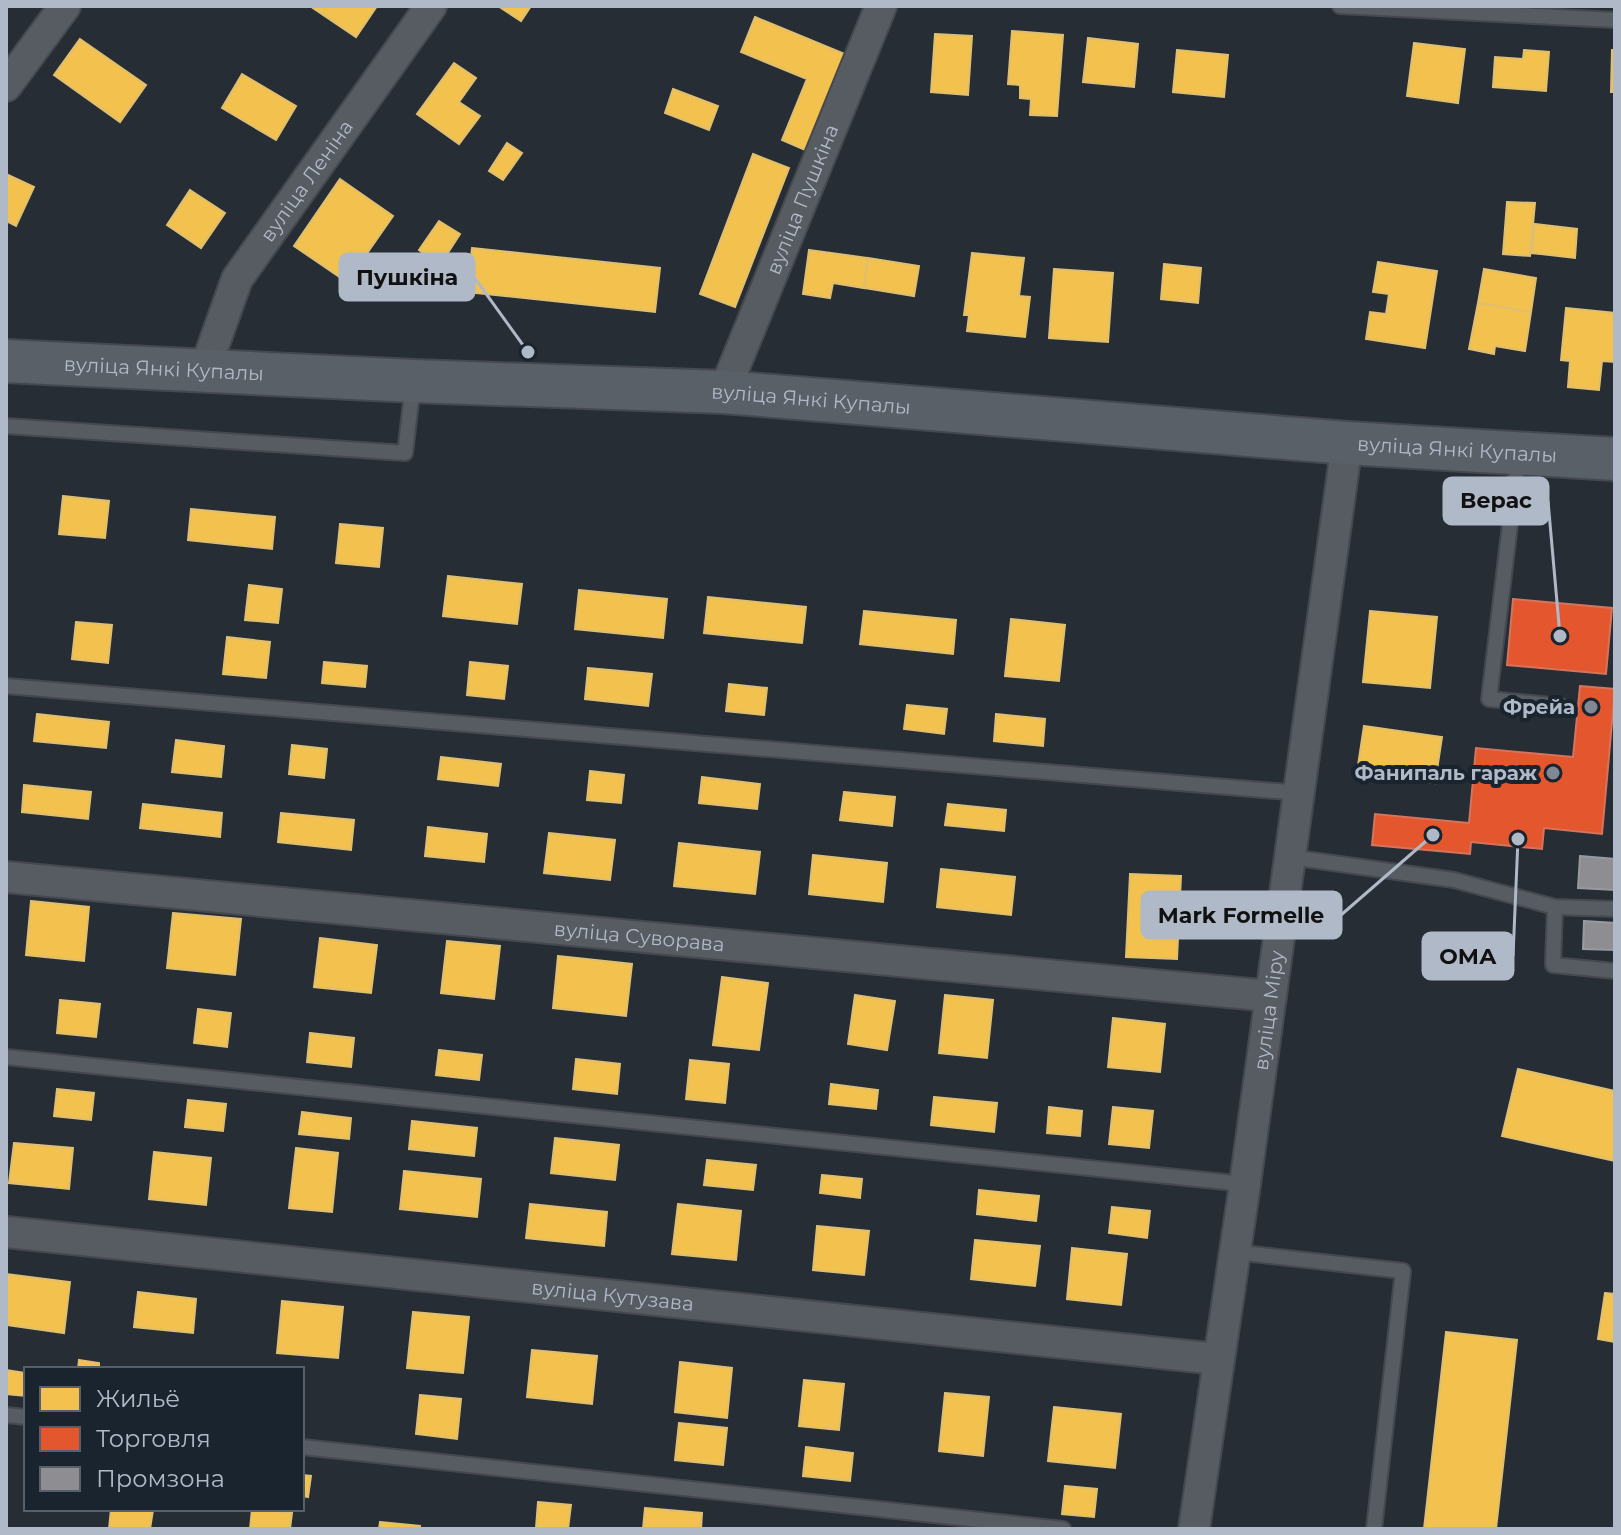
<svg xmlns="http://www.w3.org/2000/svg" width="1621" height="1535" font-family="Montserrat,sans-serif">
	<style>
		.homes { fill: #f2c14e; stroke: #debf72; stroke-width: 2 }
		.shops { fill: #e4572e; stroke: #d4745c; stroke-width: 2 }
		.industry { fill: #8d8d92; stroke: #989aa2; stroke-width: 2 }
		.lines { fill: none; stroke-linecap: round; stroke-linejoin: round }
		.lane-casing { stroke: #45494f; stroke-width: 18 }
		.street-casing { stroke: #45494f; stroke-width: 34 }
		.secondary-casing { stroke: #45494f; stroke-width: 46 }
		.lane { stroke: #575b62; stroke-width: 14 }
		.street { stroke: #575b62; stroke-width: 30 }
		.secondary { stroke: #5a6068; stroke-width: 42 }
		.poi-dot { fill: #808894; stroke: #1a242f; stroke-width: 3 }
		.labels { text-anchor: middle; stroke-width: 8; stroke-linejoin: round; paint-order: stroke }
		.street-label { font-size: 20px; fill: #b0b9c7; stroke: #1a242f }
		.poi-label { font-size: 20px; font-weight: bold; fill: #b0b9c7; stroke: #1a242f; text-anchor: end }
		.leader { fill: none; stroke: #b0b9c7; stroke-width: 3 }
		.callout-dot { fill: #b0b9c7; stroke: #1a242f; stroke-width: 3 }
		.callout { fill: #b0b9c7; stroke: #b0b9c7; stroke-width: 3 }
		.callout-label { font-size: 22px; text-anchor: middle; font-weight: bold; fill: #111 }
	</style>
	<rect width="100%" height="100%" fill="#272d34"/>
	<path class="homes" d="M315,6H377L356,37L313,8Z
		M498,6H531L521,21Z
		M755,17L852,57L812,153L782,140L807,79L741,52Z
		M1012,31L1063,35L1057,116L1030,115L1031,99L1020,98V85L1008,84Z
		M935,34L972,36L968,95L931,92Z
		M1088,38L1138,44L1134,87L1083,82Z
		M80,39L146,85L120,122L54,75Z
		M1414,43L1465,49L1458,103L1407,96Z
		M1177,50L1228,55L1224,97L1173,92Z
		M1524,50L1549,52L1546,91L1493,87L1495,57L1523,59Z
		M1612,50H1615V92H1611Z
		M454,63L476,78L459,102L480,116L459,144L417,114Z
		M242,74L296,106L276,140L222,108Z
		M673,89L718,106L709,130L665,113Z
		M507,143L522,153L503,180L489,171Z
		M753,154L789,168L735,307L700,294Z
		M6,174L34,187L16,226L6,221Z
		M340,179L393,216L347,282L294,246Z
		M190,190L225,213L201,248L167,225Z
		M1507,202L1535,203L1530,256L1503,254Z
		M439,221L460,234L440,265L419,250Z
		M1535,224L1577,229L1575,258L1532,253Z
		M472,248L660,268L655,312L467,292Z
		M809,250L868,258L864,288L833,283L830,298L803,294Z
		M972,253L1024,258L1019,296L1030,297L1025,337L967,331L969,315H964Z
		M868,258L919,266L914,296L864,288Z
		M1378,262L1437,271L1425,348L1366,339L1370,312L1386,314L1389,294L1373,292Z
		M1164,264L1201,268L1198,303L1161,299Z
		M1054,269L1113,273L1108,342L1049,338Z
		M1484,269L1536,278L1531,312L1478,303Z
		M1478,303L1531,312L1525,351L1495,346L1494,354L1469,349Z
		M1566,308L1615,313V362L1602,361L1599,390L1568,387L1570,361L1561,360Z
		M63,496L109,501L105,538L59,534Z
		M191,509L275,517L272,549L188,540Z
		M340,524L383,528L379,567L336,563Z
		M448,576L522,584L517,624L443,616Z
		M249,585L282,589L278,623L245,620Z
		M579,590L667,599L663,638L575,629Z
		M708,597L806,607L802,643L704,633Z
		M864,611L956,620L953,654L860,644Z
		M1370,611L1437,617L1430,688L1363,682Z
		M1011,619L1065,625L1059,681L1005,676Z
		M76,622L112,625L108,663L72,659Z
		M227,637L270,642L266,678L223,674Z
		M324,662L367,666L365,687L322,683Z
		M470,662L508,666L504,699L467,695Z
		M588,668L652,674L648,706L585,699Z
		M729,684L767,688L764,715L726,711Z
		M907,705L947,709L944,734L904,729Z
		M37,714L109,722L106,748L34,741Z
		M996,714L1045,719L1043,746L994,741Z
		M1364,726L1442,737L1435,783L1357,772Z
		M176,740L224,746L221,777L172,772Z
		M292,745L327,749L324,778L289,774Z
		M441,757L501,764L498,786L438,779Z
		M590,771L624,775L621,803L587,800Z
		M702,777L760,784L757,809L699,803Z
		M24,785L91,792L88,819L22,812Z
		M844,792L895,797L892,826L840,820Z
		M143,804L222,813L220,837L140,828Z
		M948,804L1006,810L1004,831L945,825Z
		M281,813L354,820L351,850L278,842Z
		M428,827L487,834L484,862L425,856Z
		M549,833L615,840L610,880L544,873Z
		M679,843L760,852L755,894L674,886Z
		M813,855L887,863L883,902L809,894Z
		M941,869L1015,877L1011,915L937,907Z
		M1130,874L1181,876L1177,959L1126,957Z
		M31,901L89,907L84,961L26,955Z
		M173,913L241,919L235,975L167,968Z
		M320,938L377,945L371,993L314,987Z
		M447,941L500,946L494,999L441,993Z
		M558,956L632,964L626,1016L553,1008Z
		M722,977L768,983L759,1050L713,1045Z
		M855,995L895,1001L887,1050L848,1044Z
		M945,995L993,1000L987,1058L939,1053Z
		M60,1000L100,1004L96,1037L57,1033Z
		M198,1009L231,1013L227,1047L194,1043Z
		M1113,1018L1165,1024L1160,1072L1108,1067Z
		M310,1033L354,1038L351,1067L307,1062Z
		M439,1050L482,1055L479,1080L436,1075Z
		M576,1059L620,1064L617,1094L573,1089Z
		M690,1060L729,1064L725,1103L686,1099Z
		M1518,1069L1615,1091V1161L1502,1136Z
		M831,1084L878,1090L876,1109L829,1104Z
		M57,1089L94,1093L91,1120L54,1116Z
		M934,1097L997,1103L994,1132L931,1125Z
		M188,1100L226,1104L223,1131L185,1127Z
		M1049,1107L1082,1111L1080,1136L1047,1133Z
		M1113,1107L1153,1111L1149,1148L1109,1144Z
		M302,1112L351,1118L349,1139L299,1134Z
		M412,1121L477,1128L474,1156L409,1149Z
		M555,1138L619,1145L615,1180L551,1173Z
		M14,1143L73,1148L69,1189L9,1183Z
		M296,1148L338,1153L332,1212L289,1208Z
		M154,1152L211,1158L206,1205L149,1199Z
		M707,1160L756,1165L753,1190L704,1185Z
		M404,1171L481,1179L477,1217L400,1209Z
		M822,1175L862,1179L860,1198L820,1193Z
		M979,1190L1039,1196L1036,1221L977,1214Z
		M530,1204L607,1212L604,1246L526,1238Z
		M678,1204L741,1211L736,1260L672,1254Z
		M1112,1207L1150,1211L1147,1238L1109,1233Z
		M817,1226L869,1231L864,1275L813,1270Z
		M975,1240L1040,1246L1035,1286L971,1279Z
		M1072,1248L1127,1254L1121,1305L1067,1299Z
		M6,1274L70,1282L64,1333L6,1325Z
		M138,1292L196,1299L193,1333L134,1327Z
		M1605,1293L1615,1294V1342L1598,1339Z
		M282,1301L343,1307L338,1358L277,1353Z
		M413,1312L469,1317L463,1373L407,1368Z
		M1446,1332L1517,1340L1496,1529H1424Z
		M532,1350L597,1356L592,1404L527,1397Z
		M79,1360L99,1363V1369H78Z
		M680,1362L732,1368L727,1418L675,1412Z
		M6,1370L26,1373V1396L6,1394Z
		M804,1380L844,1384L839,1430L799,1426Z
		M945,1393L989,1397L983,1456L939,1451Z
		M420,1395L461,1399L457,1439L416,1434Z
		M1054,1407L1121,1414L1115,1468L1048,1461Z
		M679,1423L727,1428L723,1465L675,1460Z
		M806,1447L853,1453L850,1481L803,1476Z
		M302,1475L311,1476L308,1497L302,1496Z
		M1065,1486L1097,1489L1094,1517L1062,1514Z
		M538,1502L571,1505L568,1529L536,1528Z
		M645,1508L702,1513L701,1529H643Z
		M111,1509L153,1510L150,1529H109Z
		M252,1509L292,1513L290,1529H250Z
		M380,1522L420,1526V1529H379Z"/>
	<path class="shops" d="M1513,599L1612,608L1606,674L1507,665Z
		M1580,686L1615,689L1602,834L1544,828L1542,849L1471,842L1470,854L1372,845L1375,814L1469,823L1476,748L1573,757Z"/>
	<path class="industry" d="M1580,856L1615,859V890L1578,888Z
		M1584,921L1615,923V950L1583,949Z"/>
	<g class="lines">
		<g class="lane-casing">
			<path id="lane" d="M1340,6L1615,20
				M6,426L405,453L413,385
				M1518,458L1489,699L1561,706
				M6,686L1300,793
				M1290,857L1454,880L1555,907L1553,965L1615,971
				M1555,907L1615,909
				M6,1057L1245,1184
				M1235,1252L1403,1271L1374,1529
				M6,1415L26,1417
				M302,1447L1063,1529"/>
		</g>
		<g class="street-casing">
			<g id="street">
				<path d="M6,86L65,6"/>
				<path id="s1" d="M205,369L237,279L431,6"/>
				<path id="s2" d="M724,392L881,6"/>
				<path id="s3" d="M6,877L1271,996"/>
				<path id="s4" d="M6,1232L1218,1359"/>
				<path id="s5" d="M1194,1529L1245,1184L1347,443"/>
			</g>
		</g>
		<g class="secondary-casing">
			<g id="secondary">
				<path id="s6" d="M6,361L414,381L724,392L1347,443L1615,459"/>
			</g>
		</g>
		<use href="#lane" class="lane"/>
		<use href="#street" class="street"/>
		<use href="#secondary" class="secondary"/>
	</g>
	<g class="poi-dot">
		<circle cx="1591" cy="707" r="8"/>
		<circle cx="1553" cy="773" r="8"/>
	</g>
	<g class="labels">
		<g class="street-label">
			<text dy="7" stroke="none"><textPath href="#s1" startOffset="216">вуліца Леніна</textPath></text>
			<text dy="7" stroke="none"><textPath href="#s2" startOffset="208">вуліца Пушкіна</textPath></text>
			<text dy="7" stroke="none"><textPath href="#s6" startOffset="158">вуліца Янкі Купалы</textPath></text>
			<text dy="7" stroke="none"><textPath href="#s6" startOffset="806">вуліца Янкі Купалы</textPath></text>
			<text dy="7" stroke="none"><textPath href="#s6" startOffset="1454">вуліца Янкі Купалы</textPath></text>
			<text dy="7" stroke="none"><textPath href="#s3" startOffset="636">вуліца Суворава</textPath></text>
			<text dy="7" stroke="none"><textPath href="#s5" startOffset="524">вуліца Міру</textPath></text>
			<text dy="7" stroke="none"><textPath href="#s4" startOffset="610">вуліца Кутузава</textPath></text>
		</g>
		<g class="poi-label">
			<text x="1575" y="714">Фрейа</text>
			<text x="1537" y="780">Фанипаль гараж</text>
		</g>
	</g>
	<path class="leader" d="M528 352L474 277M1560 636L1548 501M1433 835L1341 915M1518 839L1513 956"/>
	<g class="callout-dot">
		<circle cx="528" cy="352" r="8"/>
		<circle cx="1560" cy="636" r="8"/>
		<circle cx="1433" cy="835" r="8"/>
		<circle cx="1518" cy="839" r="8"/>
	</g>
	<g class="callout">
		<rect x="340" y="254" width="134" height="46" rx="8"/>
		<rect x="1444" y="478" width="104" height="46" rx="8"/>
		<rect x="1142" y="892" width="199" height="46" rx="8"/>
		<rect x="1423" y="933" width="90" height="46" rx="8"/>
	</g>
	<g class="callout-label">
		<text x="407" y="285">Пушкіна</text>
		<text x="1496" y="508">Верас</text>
		<text x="1241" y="923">Mark Formelle</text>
		<text x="1468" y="964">ОМА</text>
	</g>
	<rect width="1621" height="1535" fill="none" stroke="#b0b9c7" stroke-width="16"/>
	<rect x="24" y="1367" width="280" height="144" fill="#1a242f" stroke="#56606c" stroke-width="2"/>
	<rect x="40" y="1387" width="40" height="24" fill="#f2c14e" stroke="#56606c" stroke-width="2"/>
	<text x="96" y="1407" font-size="24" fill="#b0b9c7">Жильё</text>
	<rect x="40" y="1427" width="40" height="24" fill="#e4572e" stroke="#56606c" stroke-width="2"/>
	<text x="96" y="1447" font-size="24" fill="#b0b9c7">Торговля</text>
	<rect x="40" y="1467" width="40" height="24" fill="#8d8d92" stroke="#56606c" stroke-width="2"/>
	<text x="96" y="1487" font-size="24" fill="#b0b9c7">Промзона</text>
</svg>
